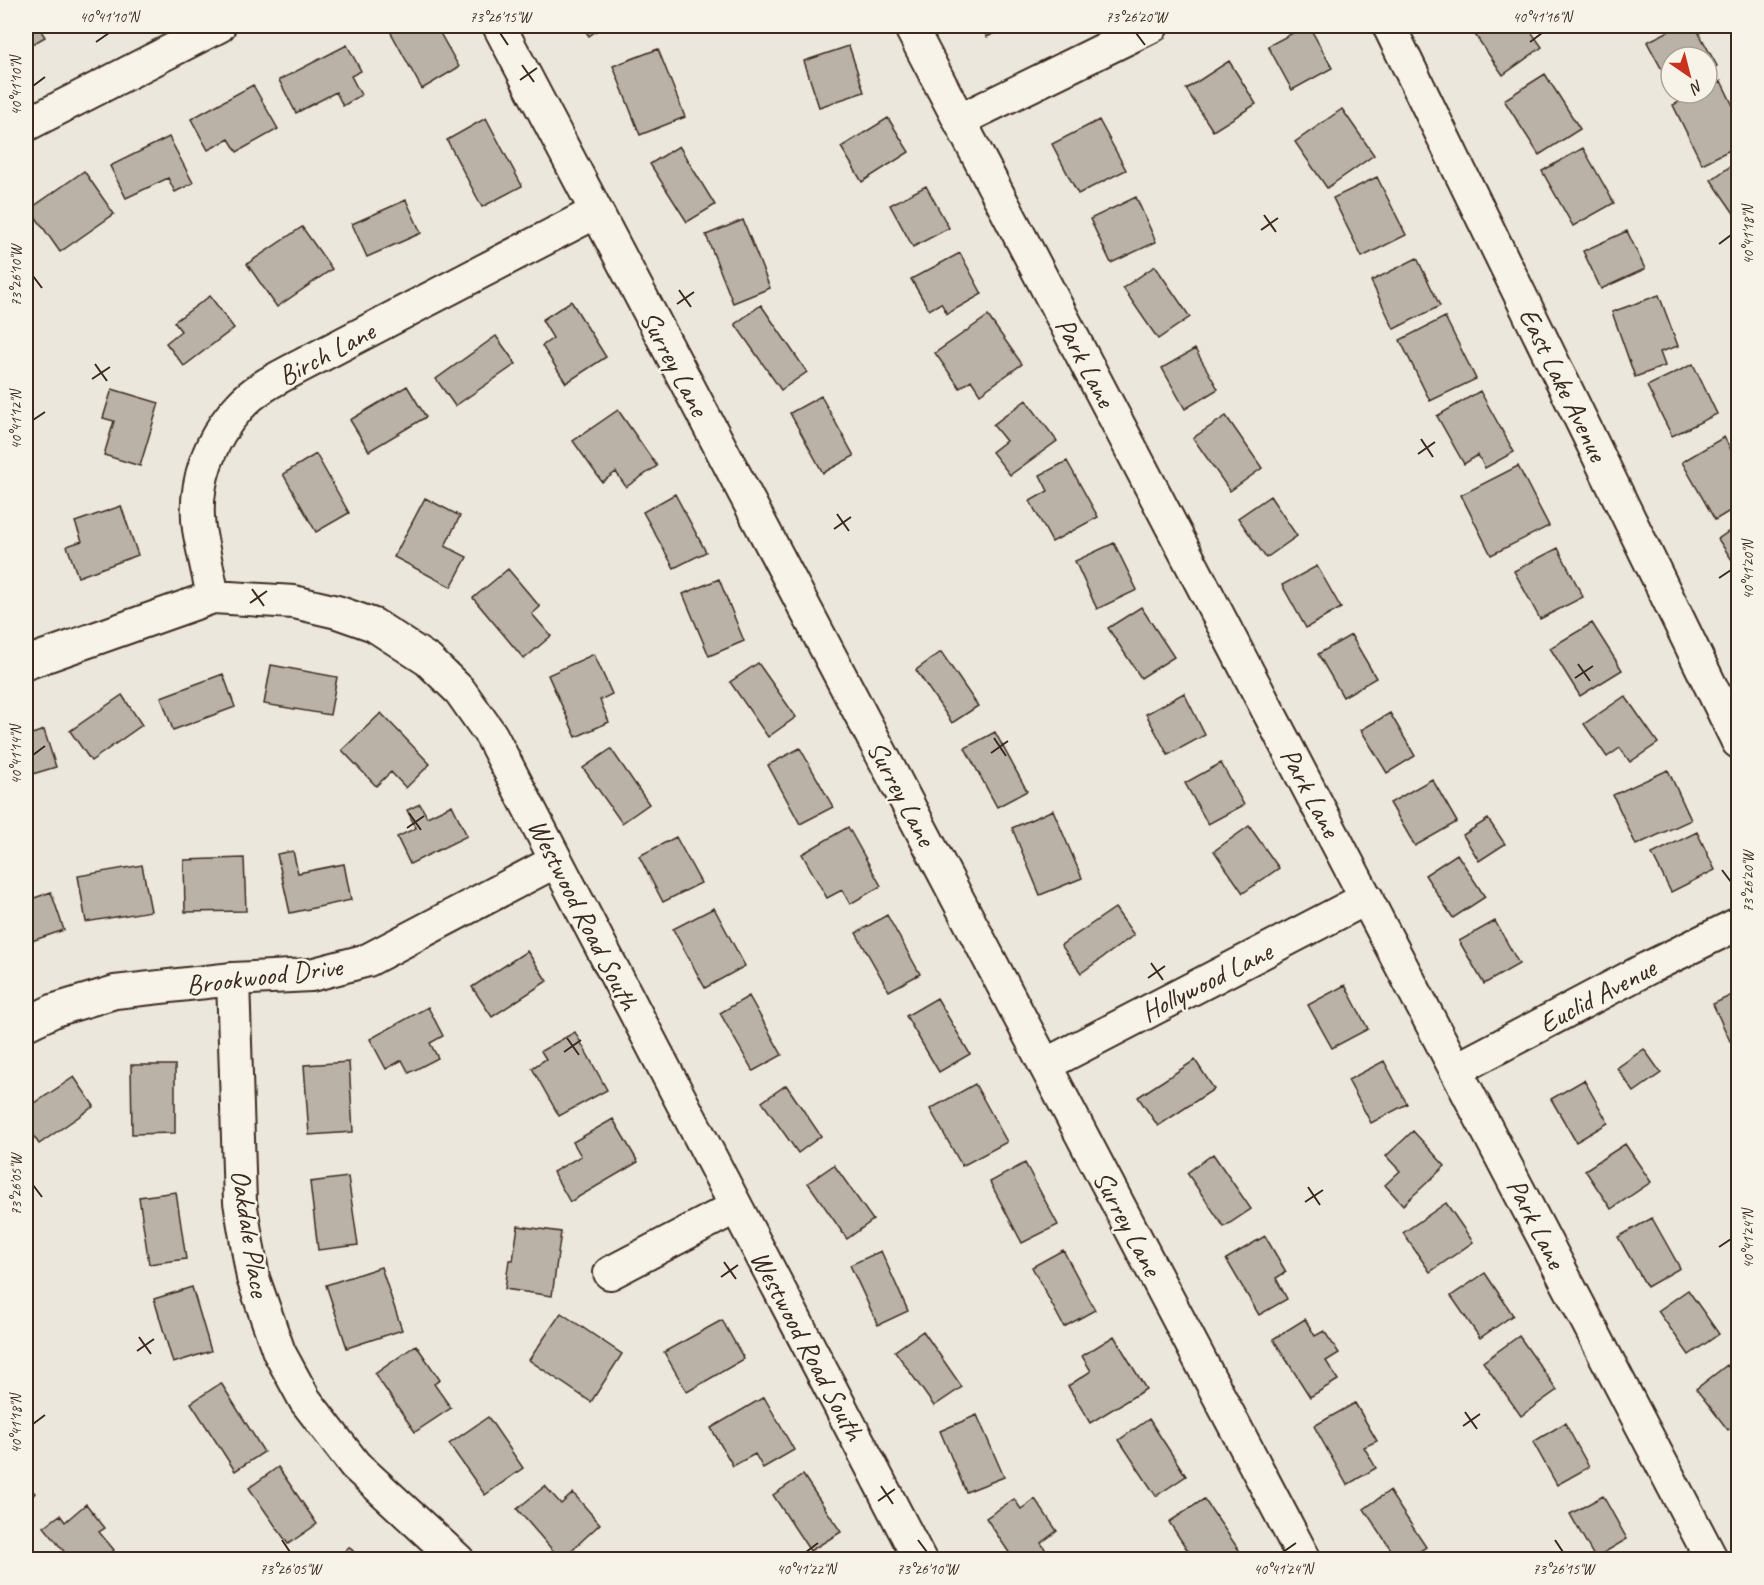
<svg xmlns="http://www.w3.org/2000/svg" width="1764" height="1585" font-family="Caveat,sans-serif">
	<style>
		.building { fill: #bab2a7; stroke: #3b2a1e; stroke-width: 1.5 }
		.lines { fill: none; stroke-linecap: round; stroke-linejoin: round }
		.street-casing { stroke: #3b2a1e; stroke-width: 36 }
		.street { stroke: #f7f3e8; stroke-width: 32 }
		.ticks { fill: none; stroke: #3b2a1e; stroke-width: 2 }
		.labels { text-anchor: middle; stroke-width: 5; stroke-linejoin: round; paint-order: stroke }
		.street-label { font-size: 28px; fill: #3b2a1e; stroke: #f7f3e8 }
		.neatline { fill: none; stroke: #3b2a1e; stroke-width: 2 }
		.ticks-label { font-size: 15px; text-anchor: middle; fill: #3b2a1e }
	</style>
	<rect width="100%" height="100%" fill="#ece7dc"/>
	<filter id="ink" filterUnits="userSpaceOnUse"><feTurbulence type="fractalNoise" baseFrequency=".0167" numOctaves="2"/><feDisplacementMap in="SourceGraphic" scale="12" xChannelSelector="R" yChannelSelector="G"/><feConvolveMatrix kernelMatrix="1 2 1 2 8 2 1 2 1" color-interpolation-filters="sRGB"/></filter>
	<g filter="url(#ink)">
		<path class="building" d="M26,26H38L45,37L26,48Z
			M395,26H436L459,67L422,89L389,29Z
			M582,26H603L589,36Z
			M790,26H811L795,34Z
			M981,26H1008L987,37Z
			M1306,26H1309L1332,68L1292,90L1268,46Z
			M1469,26H1527L1542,47L1503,75Z
			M1679,26H1695L1717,66L1707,71V57H1671V77L1667,79L1647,42Z
			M347,45L361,71L351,76L361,95L343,106L336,92L296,113L279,80Z
			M849,46L864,92L819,107L804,61Z
			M658,49L685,117L640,135L613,66Z
			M1229,61L1256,104L1213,131L1186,89Z
			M1545,74L1580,129L1539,155L1504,100Z
			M1721,81L1738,116V146L1702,164L1673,105L1697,93H1707V88Z
			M253,85L278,129L237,152L229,139L208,150L191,119Z
			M1342,109L1374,155L1327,188L1295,142Z
			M486,118L522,186L482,207L447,140Z
			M888,118L909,152L862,182L841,147Z
			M1099,120L1126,170L1078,194L1052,144Z
			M169,137L193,183L175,192L168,178L126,198L110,166Z
			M679,146L715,205L687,222L650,164Z
			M1583,148L1614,203L1573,226L1542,171Z
			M1738,161V219L1711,180Z
			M84,171L114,214L60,252L30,209Z
			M1377,177L1406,235L1362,257L1333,198Z
			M926,186L949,228L913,247L890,205Z
			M1136,197L1156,242L1111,263L1090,219Z
			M406,200L421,233L367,257L352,224Z
			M743,220L770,288L733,303L706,235Z
			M302,227L332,269L277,307L247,264Z
			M1627,231L1645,269L1601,289L1583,251Z
			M960,253L982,294L947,314L941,303L929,310L911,279Z
			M1417,258L1440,306L1394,329L1371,281Z
			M1155,266L1190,317L1158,339L1123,288Z
			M26,269L34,280L26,286Z
			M1659,295L1678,346L1660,352L1665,366L1635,377L1612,312Z
			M210,296L234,328L184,366L166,343L181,331L174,322Z
			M571,301L606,357L566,383L542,346L553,338L542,320Z
			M761,305L807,372L781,390L735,324Z
			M988,316L1022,364L980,394L971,380L960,388L935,353Z
			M1445,317L1476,379L1430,401L1400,340Z
			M496,336L516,364L455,406L436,379Z
			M1195,349L1218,389L1185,409L1162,368Z
			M1693,364L1717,414L1672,436L1647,386Z
			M407,386L426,417L369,451L350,420Z
			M112,389L159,403L140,466L104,455L114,421L103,418Z
			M1480,391L1514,452L1485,468L1478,455L1464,464L1437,416Z
			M821,396L854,456L823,473L790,413Z
			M1026,400L1057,441L1010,475L992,452L1006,441L993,425Z
			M618,410L657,466L626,487L616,472L602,482L573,441Z
			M1226,416L1262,468L1230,491L1193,438Z
			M1724,437L1738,463V506L1715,520L1682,462Z
			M316,454L349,513L316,532L283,474Z
			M1067,461L1098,517L1052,542L1030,501L1048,491L1040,475Z
			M1518,466L1549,526L1491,555L1461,495Z
			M675,494L706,552L674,568L643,512Z
			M1270,496L1297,536L1266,558L1238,518Z
			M425,498L460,516L445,546L467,557L451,587L394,557Z
			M121,506L138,555L78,577L67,546L82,541L75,522Z
			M1738,525V569L1718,539Z
			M1114,543L1137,590L1097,609L1075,561Z
			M1558,548L1583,597L1540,619L1514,571Z
			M1317,566L1341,608L1306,628L1282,585Z
			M508,569L540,607L532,614L551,636L524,659L473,598Z
			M719,579L744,641L709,656L683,594Z
			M1141,607L1174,657L1141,678L1108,628Z
			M1592,623L1622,670L1580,696L1550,648Z
			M1351,635L1376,678L1343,697L1318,654Z
			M941,652L978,706L952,723L916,670Z
			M594,654L612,694L600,700L609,722L576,737L548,675Z
			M758,663L796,717L768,737L730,682Z
			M271,665L337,677L330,715L264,704Z
			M223,674L235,707L173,730L161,697Z
			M1184,693L1205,735L1168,755L1146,714Z
			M122,695L142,725L91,761L70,731Z
			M1625,696L1658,743L1630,762L1620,748L1607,757L1584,724Z
			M381,713L430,764L406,788L391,772L376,786L342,750Z
			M1390,713L1415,756L1387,773L1361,730Z
			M44,730L56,767L26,776V736Z
			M995,732L1027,791L997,807L965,748Z
			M800,748L833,807L800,824L768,765Z
			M611,749L649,804L622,823L583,768Z
			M1221,763L1244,805L1208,824L1185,783Z
			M1668,770L1691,820L1636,845L1613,795Z
			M1432,779L1457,822L1415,846L1390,803Z
			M420,804L427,817L452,805L467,836L410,864L397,837L416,828L407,810Z
			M1053,810L1082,878L1040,895L1012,828Z
			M1488,819L1505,844L1479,861L1463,835Z
			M1249,826L1279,868L1243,893L1214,851Z
			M848,827L881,886L850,904L842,890L827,898L802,854Z
			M1697,832L1715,870L1671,892L1652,854Z
			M676,837L701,883L663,902L639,856Z
			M293,851L298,873L344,864L351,900L290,913L277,854Z
			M1457,854L1485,897L1453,918L1425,875Z
			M244,858L246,911L185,912L184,860Z
			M142,865L151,911L86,922L78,876Z
			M51,892L64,930L26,943V901Z
			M714,908L745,966L705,988L673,929Z
			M1115,908L1134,935L1081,973L1061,945Z
			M887,915L920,974L889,991L856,933Z
			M1495,921L1519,964L1484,984L1459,941Z
			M527,951L547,981L492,1017L472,987Z
			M1345,985L1368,1029L1332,1048L1308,1005Z
			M1738,992V1037L1730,1041L1713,1004Z
			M749,996L782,1055L753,1071L720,1013Z
			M937,998L970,1054L939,1072L906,1016Z
			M428,1007L443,1036L430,1043L438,1058L409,1073L402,1060L386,1069L370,1039Z
			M575,1032L607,1090L559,1116L532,1068L546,1059L541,1051Z
			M1644,1049L1661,1073L1634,1092L1617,1068Z
			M1195,1060L1214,1089L1158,1126L1138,1097Z
			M1384,1061L1407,1104L1371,1123L1348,1080Z
			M349,1062L353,1132L309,1135L304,1065Z
			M131,1065H175V1133L132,1134Z
			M74,1077L94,1106L39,1144L26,1125V1109Z
			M1584,1080L1608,1123L1576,1142L1551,1099Z
			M975,1084L1007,1142L962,1166L930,1109Z
			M786,1085L821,1136L798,1153L762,1102Z
			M613,1119L638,1162L570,1202L553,1172L581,1156L573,1142Z
			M1413,1131L1445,1166L1403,1205L1385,1185L1400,1171L1386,1156Z
			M1625,1144L1651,1182L1611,1209L1585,1170Z
			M1213,1154L1251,1209L1224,1227L1187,1173Z
			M1025,1163L1058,1225L1022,1243L990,1182Z
			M834,1165L873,1220L847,1239L808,1183Z
			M348,1177L358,1245L318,1250L310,1182Z
			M176,1192L186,1259L149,1264L139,1197Z
			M1446,1203L1473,1242L1430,1272L1403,1233Z
			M1652,1218L1680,1268L1647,1287L1618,1237Z
			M518,1226L561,1232L552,1296L505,1289L509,1260H513Z
			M1265,1236L1286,1272L1276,1278L1287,1299L1259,1315L1226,1259Z
			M1063,1250L1095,1310L1064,1327L1032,1267Z
			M881,1251L908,1311L878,1325L850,1265Z
			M381,1267L402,1330L347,1348L326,1285Z
			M1485,1273L1513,1315L1480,1338L1451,1296Z
			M192,1287L211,1351L173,1363L154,1299Z
			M1688,1290L1719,1334L1689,1355L1658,1311Z
			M561,1313L622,1354L591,1402L529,1360Z
			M1305,1319L1315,1336L1324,1331L1339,1353L1326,1361L1338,1380L1310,1397L1273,1339Z
			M722,1320L744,1359L687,1392L664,1352Z
			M923,1331L962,1387L934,1406L895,1351Z
			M1114,1336L1146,1389L1090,1423L1068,1386L1091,1371L1082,1356Z
			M1519,1336L1557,1390L1521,1416L1483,1362Z
			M416,1345L440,1380L434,1384L451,1408L415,1432L375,1374Z
			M1727,1365L1738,1380V1422L1728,1430L1696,1389Z
			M221,1383L264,1452L235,1471L191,1403Z
			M764,1397L794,1450L763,1468L755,1454L733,1466L711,1428Z
			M1355,1403L1377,1441L1364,1447L1376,1468L1347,1485L1314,1426Z
			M977,1415L1004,1477L966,1492L940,1431Z
			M488,1417L523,1468L485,1495L449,1444Z
			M1149,1419L1186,1476L1156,1496L1119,1440Z
			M1565,1423L1589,1467L1557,1485L1533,1442Z
			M1738,1451V1465L1732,1455Z
			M278,1467L317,1524L288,1544L249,1488Z
			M803,1475L841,1532L810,1551L773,1495Z
			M26,1485L35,1493L26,1504Z
			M545,1486L561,1504L573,1493L600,1524L561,1560L517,1509Z
			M1389,1491L1426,1547L1407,1560H1398L1364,1509Z
			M1603,1496L1627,1539L1595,1558L1570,1514Z
			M1014,1499L1021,1509L1035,1499L1057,1531L1041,1543L1049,1555L1042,1560H1014L986,1518Z
			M1204,1499L1241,1553L1231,1560H1194L1169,1522Z
			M86,1504L105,1528L99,1532L114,1550L102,1560H71L44,1527L60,1515L65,1522Z
			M349,1547L362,1560H335Z"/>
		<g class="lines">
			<g class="street-casing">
				<path id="street" d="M499,26L1305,1560
					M910,26L1712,1560
					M1389,26L1738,742
					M960,120L1152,26
					M26,125L219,26
					M213,597C209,575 203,552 199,529C193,484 209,439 240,406C253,391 272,381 289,372L596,212
					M26,663L213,597L294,602L337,612L374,625L428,660L460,691L491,735L920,1560
					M233,979L240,1202L253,1278L279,1352L305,1400L355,1465L458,1560
					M26,1024L55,1010L115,992L233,979L311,975L368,960L556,861
					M1045,1065L1367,898
					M1457,1069L1648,968L1738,924
					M610,1273L736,1207"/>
			</g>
			<use href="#street" class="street"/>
		</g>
	</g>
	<path class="ticks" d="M500,33L508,45M1136,33L1145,45M96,42L109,33M1530,42L1542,33M522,65L534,82M520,80L537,68M33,86L45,77M1264,215L1276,232M1261,230L1278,218M1719,244L1731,235M33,276L42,288M679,290L691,307M677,304L694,292M95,364L107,381M92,379L110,367M33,420L45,412M1421,439L1433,457M1418,454L1435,442M837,514L849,531M834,529L851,517M1719,578L1731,570M252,589L264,606M250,603L267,591M1578,664L1590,681M1575,678L1593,666M994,738L1006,756M991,753L1008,741M33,755L45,746M409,813L421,830M407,828L424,816M1722,870L1731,882M1151,963L1163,980M1148,978L1165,966M567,1038L579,1055M564,1052L581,1040M33,1185L42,1197M1308,1187L1320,1205M1305,1202L1323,1190M1719,1247L1731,1239M724,1262L736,1279M721,1277L738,1265M139,1337L151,1354M137,1351L154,1339M1465,1412L1477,1429M33,1424L45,1415M1463,1426L1480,1414M881,1486L893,1504M878,1501L895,1489M282,1540L290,1552M918,1540L927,1552M1555,1540L1563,1552M806,1552L818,1543M1283,1552L1296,1543"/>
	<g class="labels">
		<g class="street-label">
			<text transform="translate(326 353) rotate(-28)" y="10">Birch Lane</text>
			<text transform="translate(1086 362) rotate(62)" y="10">Park Lane</text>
			<text transform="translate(675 363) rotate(62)" y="10">Surrey Lane</text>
			<text transform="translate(1564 384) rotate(64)" y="10">East Lake Avenue</text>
			<text transform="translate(1311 792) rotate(62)" y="10">Park Lane</text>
			<text transform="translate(902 793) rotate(62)" y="10">Surrey Lane</text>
			<text transform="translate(584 914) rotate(63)" y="10">Westwood Road South</text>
			<text transform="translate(264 975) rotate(-7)" y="10">Brookwood Drive</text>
			<text transform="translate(1206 981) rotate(-27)" y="10">Hollywood Lane</text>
			<text transform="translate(1597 995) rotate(-28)" y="10">Euclid Avenue</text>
			<text transform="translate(1128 1223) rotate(62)" y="10">Surrey Lane</text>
			<text transform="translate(1537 1223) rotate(63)" y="10">Park Lane</text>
			<text transform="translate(251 1233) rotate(81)" y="10">Oakdale Place</text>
			<text transform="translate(808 1345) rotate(62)" y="10">Westwood Road South</text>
		</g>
	</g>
	<rect width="1764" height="1585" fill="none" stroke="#f7f3e8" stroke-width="66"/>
	<g transform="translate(1689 75) rotate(145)"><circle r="28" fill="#f7f3e8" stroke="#aca397" stroke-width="1.5"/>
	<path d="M0-4.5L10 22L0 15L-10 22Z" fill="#c8321e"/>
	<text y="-9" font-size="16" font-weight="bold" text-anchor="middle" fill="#3b2a1e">N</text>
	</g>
	<rect x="33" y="33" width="1698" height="1519" class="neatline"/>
	<g class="ticks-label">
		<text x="109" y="22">40°41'10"N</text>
		<text x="500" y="22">73°26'15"W</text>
		<text x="1136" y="22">73°26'20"W</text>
		<text x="1542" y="22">40°41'16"N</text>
		<text transform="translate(16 86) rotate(-90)" y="5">40°41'10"N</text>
		<text transform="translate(1748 235) rotate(-90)" y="5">40°41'18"N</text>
		<text transform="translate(16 276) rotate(-90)" y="5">73°26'10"W</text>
		<text transform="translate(16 420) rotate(-90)" y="5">40°41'12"N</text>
		<text transform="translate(1748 570) rotate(-90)" y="5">40°41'20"N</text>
		<text transform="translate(16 755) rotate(-90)" y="5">40°41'14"N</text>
		<text transform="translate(1748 882) rotate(-90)" y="5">73°26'20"W</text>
		<text transform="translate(16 1185) rotate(-90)" y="5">73°26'05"W</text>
		<text transform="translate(1748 1239) rotate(-90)" y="5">40°41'24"N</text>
		<text transform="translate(16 1424) rotate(-90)" y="5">40°41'18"N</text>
		<text x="290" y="1574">73°26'05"W</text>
		<text x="806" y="1574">40°41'22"N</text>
		<text x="927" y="1574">73°26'10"W</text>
		<text x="1283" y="1574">40°41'24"N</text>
		<text x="1563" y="1574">73°26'15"W</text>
	</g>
</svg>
